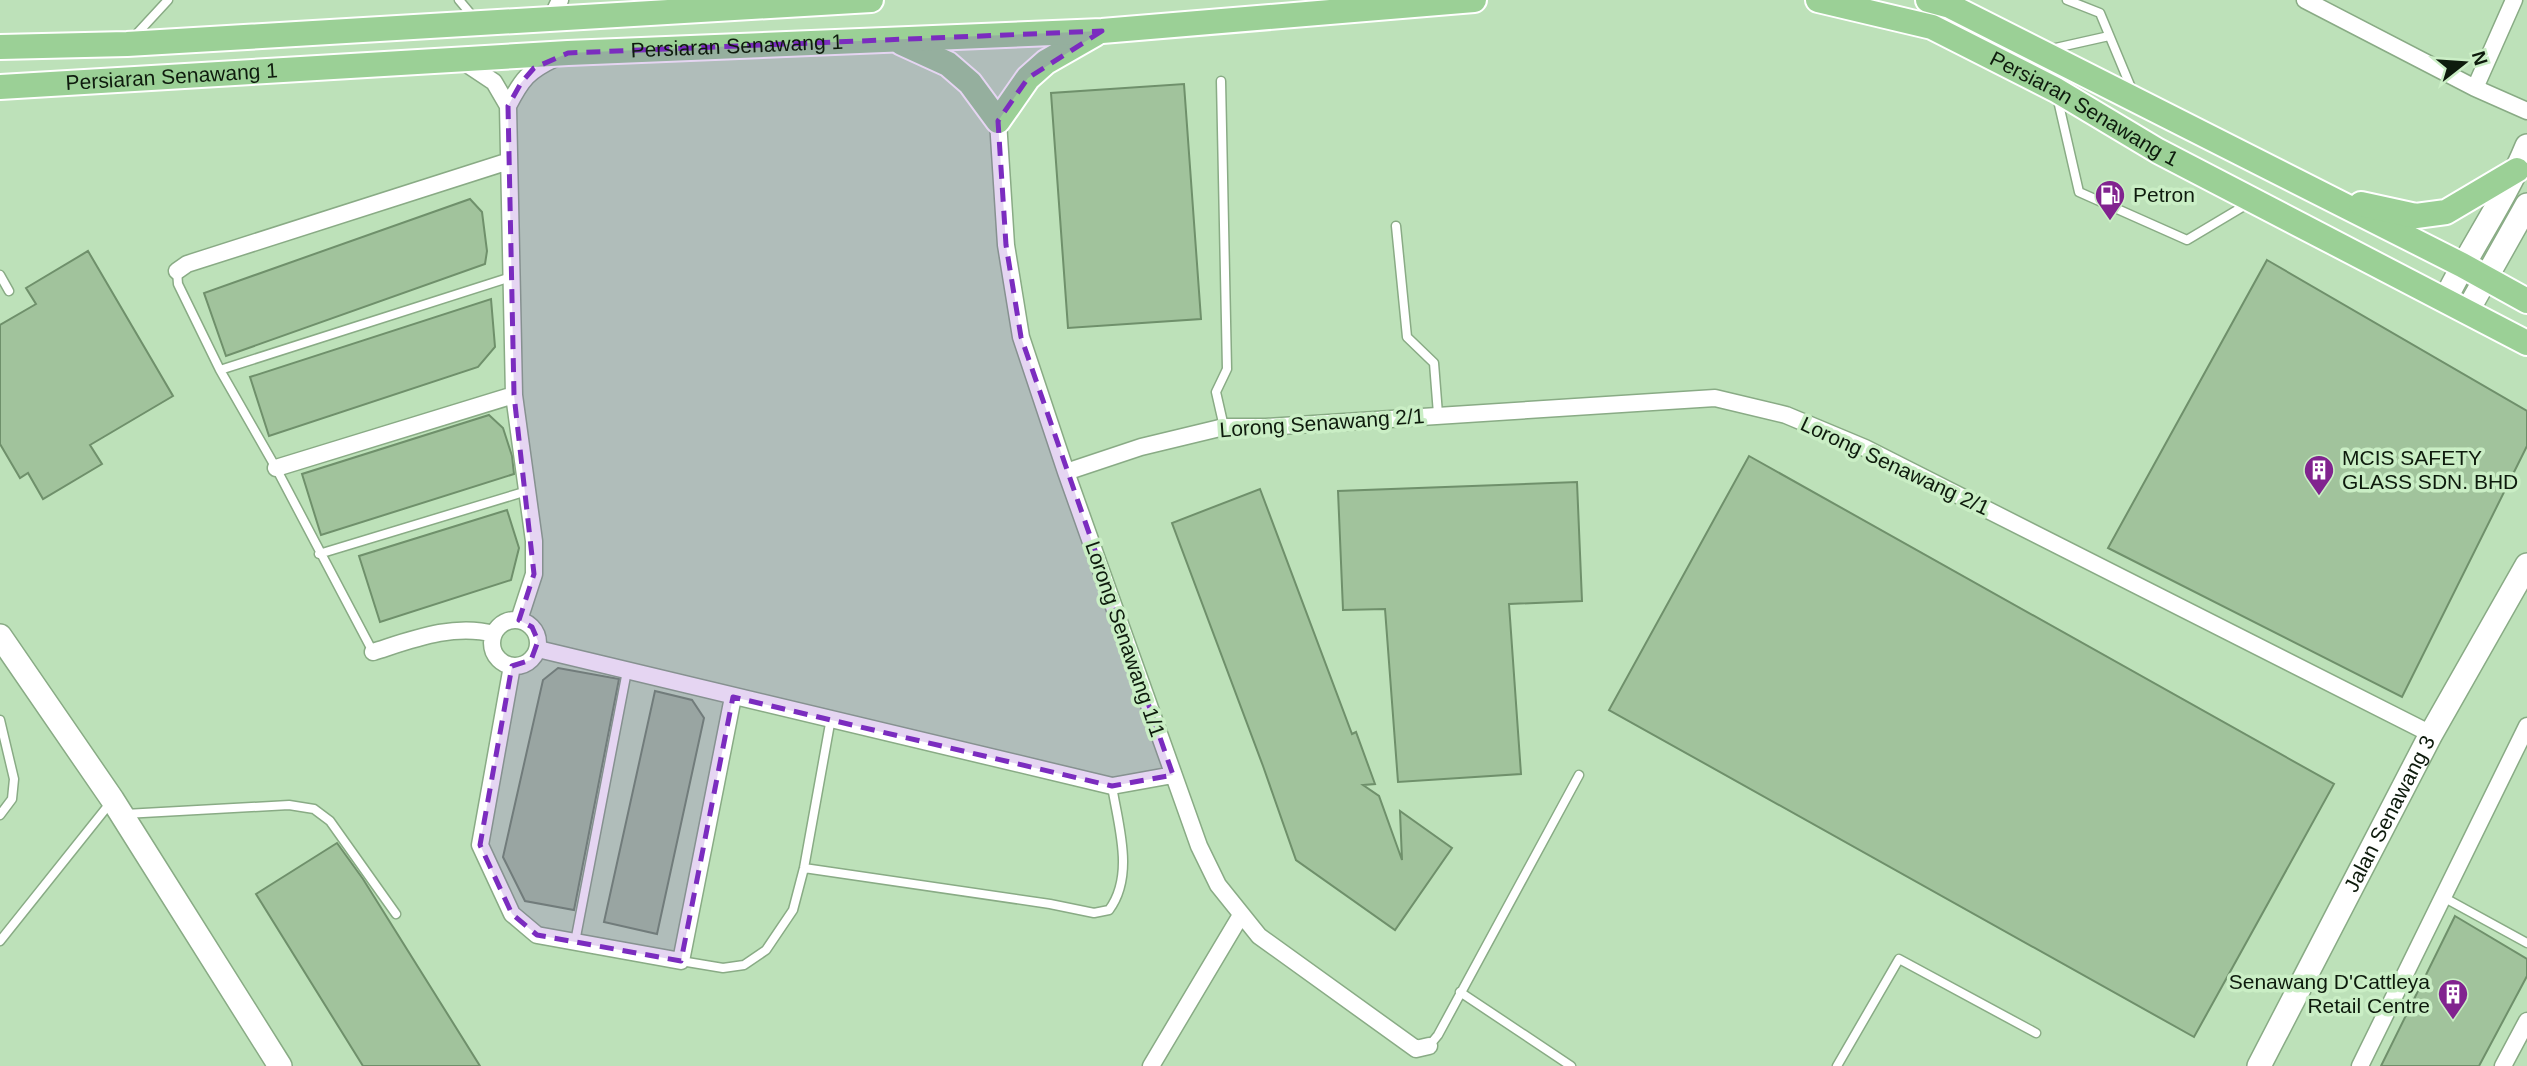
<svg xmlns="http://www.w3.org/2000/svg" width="2527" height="1066" font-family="Arial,sans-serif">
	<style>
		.building { fill: #a1c39c; stroke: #6f906b; stroke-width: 2 }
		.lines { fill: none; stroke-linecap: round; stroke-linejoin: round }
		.lane-casing { stroke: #89ab85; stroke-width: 11 }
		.street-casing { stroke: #89ab85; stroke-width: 19 }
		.secondary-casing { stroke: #89ab85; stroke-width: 26 }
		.primary-casing { stroke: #fff; stroke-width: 28 }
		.lane { stroke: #fff; stroke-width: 8 }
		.street { stroke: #fff; stroke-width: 16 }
		.secondary { stroke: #fff; stroke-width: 23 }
		.primary { stroke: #9bd096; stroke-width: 24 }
		.marked { fill: #7b2cbf; fill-opacity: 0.2; stroke: #7b2cbf; stroke-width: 5; stroke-dasharray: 14 9; stroke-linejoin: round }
		.labels { text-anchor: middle; stroke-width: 7; stroke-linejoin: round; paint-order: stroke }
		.street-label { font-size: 21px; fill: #0e1b0d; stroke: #caeec5 }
		.poi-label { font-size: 21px; fill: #0e1b0d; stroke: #caeec5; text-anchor: start }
	</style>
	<rect width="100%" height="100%" fill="#bde1b9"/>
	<path class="building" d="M1184,84L1201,319L1068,328L1051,93Z
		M470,199L482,212L487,251L485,264L226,356L204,293Z
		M88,251L173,396L90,445L102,464L43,499L28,473L20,478L0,444V325L36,304L26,288Z
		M2267,260L2527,411V446L2402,697L2108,548Z
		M491,299L495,347L478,367L269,436L250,377Z
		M489,415L503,428L512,456L514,474L321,535L302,474Z
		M1749,456L2334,784L2194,1037L1609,710Z
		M1577,482L1582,601L1509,604L1521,774L1398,782L1385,609L1343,610L1338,491Z
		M1260,489L1352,734L1356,732L1375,784L1363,785L1379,796L1402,860L1400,811L1452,848L1395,930L1296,860L1263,766L1172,523Z
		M507,510L519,548L511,580L380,622L359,556Z
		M558,668L619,679L574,910L525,901L503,857L543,680Z
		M655,691L692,700L704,718L657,934L604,922Z
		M337,843L363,879L480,1066H363L256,894Z
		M2455,916L2527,959V976L2479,1066H2381Z"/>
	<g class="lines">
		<g class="lane-casing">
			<path id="lane" d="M459,0L475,19
				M2067,0L2100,13L2132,90
				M132,39L168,0
				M2051,49L2109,36
				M1221,81L1227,369L1216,392L1224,427
				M2057,96L2079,192L2187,240L2249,203
				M1396,226L1407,337L1434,363L1438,414
				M177,271L178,284L220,370L276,468L373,652
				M0,275L9,291
				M220,370L511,277
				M319,554L527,491
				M0,720L14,779L12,799L0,815
				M125,814L289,805L314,809L330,821L396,914
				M804,868L1050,904L1094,913L1109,910C1135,875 1118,825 1112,786
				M2443,897L2527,943
				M0,941L111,802
				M575,942L627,671
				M681,961L723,968L744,965L766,950L793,910L804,868L831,718
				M1460,992L1571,1066
				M1429,1046L1438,1035L1579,775
				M1837,1066L1899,959L2036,1033"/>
		</g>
		<g class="street-casing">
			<path id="street" d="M2305,0L2475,88L2527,111
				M552,17L560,0
				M461,60L494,82L508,106L514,395L534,541V574L519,620
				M2475,88L2514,0
				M508,106C522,79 528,71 556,58
				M998,121L1006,245L1021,337L1066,472L1199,846L1218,885L1259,936L1416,1049L1429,1046
				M177,271L187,264L509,161
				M276,468L514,395
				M1066,472L1141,447L1224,427H1266L1715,398L1786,415L1865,448L2431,734
				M492 643a23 23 0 1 1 46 0a23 23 0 1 1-46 0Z
				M538,649L1112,786L1173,775
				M373,652C411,640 453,623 494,634
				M512,666L480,845L512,914L537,935L681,961L733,697
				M1151,1066L1241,915
				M2360,1066L2527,726
				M2503,1066L2527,1021"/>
		</g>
		<g class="secondary-casing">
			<g id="secondary">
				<path d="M2445,300C2470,248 2505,200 2527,146"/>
				<path d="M2468,310L2527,205"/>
				<path d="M0,636L112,799L280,1066"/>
				<path id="s1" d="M2259,1066L2431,734L2527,565"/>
			</g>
		</g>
		<g class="primary-casing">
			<g id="primary">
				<path id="s2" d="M1818,0L1932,27L2056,90L2158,151L2527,343"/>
				<path d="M1928,0L1950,6L2462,265L2527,301"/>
				<path d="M902,43L948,64L970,83L998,121L1028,78L1046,62L1095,34"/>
				<path d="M0,47L127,44L871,0"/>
				<path id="s3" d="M0,87L568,53L1102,31L1474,0"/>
				<path d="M2361,204L2416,216L2446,212L2517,170"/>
			</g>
		</g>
		<use href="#lane" class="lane"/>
		<use href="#street" class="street"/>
		<use href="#secondary" class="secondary"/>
		<use href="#primary" class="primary"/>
	</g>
	<path class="marked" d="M1102,31L1028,78L998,121L1006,245L1021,337L1173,775L1112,786L733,697L681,961L537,935L512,914L480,845L512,666L531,660L538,641L532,627L519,620L534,574L514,395L508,106L521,83L534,68L568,53Z"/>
	<defs>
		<g id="fuel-pin" transform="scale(1.575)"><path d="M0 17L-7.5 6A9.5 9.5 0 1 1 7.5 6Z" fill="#81238f" stroke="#caeec5"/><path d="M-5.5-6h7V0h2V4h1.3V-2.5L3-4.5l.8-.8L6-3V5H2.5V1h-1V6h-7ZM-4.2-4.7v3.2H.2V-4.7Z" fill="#fff"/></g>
		<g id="building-pin" transform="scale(1.575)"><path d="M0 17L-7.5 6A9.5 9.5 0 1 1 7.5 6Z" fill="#81238f" stroke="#caeec5"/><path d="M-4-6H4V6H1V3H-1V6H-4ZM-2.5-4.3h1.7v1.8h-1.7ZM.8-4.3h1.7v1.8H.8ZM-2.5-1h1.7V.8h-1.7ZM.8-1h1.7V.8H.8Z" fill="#fff"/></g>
	</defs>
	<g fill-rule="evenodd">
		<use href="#fuel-pin" x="2110" y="195"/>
		<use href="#building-pin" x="2319" y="470"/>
		<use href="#building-pin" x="2453" y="994"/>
	</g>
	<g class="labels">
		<g class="street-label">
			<text dy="7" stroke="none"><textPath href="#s3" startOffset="738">Persiaran Senawang 1</textPath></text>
			<text dy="7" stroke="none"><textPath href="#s3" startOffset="172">Persiaran Senawang 1</textPath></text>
			<text dy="7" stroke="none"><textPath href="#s2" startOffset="290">Persiaran Senawang 1</textPath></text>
			<text transform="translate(1322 423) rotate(-4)" y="7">Lorong Senawang 2/1</text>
			<text transform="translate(1895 466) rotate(25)" y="7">Lorong Senawang 2/1</text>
			<text transform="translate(1125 639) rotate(71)" y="7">Lorong Senawang 1/1</text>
			<text dy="7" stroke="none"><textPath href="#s1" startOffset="284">Jalan Senawang 3</textPath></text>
		</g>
		<g class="poi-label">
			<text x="2133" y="202">Petron</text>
			<text x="2342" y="465">MCIS SAFETY<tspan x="2342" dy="24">GLASS SDN. BHD</tspan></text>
			<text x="2430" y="989" text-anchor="end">Senawang D'Cattleya<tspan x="2430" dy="24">Retail Centre</tspan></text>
		</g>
	</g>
	<g transform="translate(2464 63) rotate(73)" stroke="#caeec5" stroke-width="5" paint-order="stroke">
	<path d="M0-5L12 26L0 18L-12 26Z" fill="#0e1b0d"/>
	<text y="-10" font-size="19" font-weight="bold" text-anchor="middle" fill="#0e1b0d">N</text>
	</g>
</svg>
